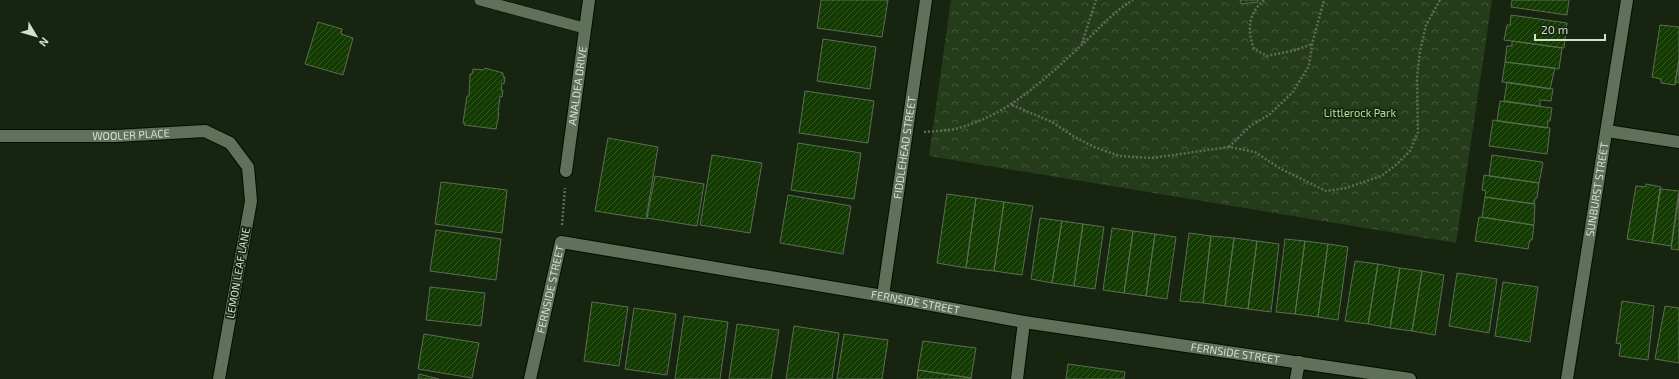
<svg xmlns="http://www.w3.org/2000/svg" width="1679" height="379" font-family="'Exo 2',sans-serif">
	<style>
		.forest { fill: url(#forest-crowns) }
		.building { fill: url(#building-hatch); stroke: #5c6d55 }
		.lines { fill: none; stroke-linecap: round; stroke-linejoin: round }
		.lane-casing { stroke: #030d00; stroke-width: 12 }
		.street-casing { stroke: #030d00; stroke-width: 14 }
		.path { stroke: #606c5a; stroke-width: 2.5; stroke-dasharray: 2 2; stroke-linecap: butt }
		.lane { stroke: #607159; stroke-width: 11 }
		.street { stroke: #607159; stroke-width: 12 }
		.labels { text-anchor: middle; stroke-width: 3.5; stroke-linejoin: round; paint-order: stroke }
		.street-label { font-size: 11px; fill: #d5dfd1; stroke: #162410 }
		.park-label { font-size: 11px; fill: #aae693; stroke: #162410 }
	</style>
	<defs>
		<pattern id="forest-crowns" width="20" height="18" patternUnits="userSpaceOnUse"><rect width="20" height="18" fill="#253c1b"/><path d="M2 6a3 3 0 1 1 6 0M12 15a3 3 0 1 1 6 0" fill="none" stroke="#44583b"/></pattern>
		<pattern id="building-hatch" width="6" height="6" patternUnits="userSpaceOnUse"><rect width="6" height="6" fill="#133a00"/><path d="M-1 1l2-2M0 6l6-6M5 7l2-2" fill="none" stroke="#345624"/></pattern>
	</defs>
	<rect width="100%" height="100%" fill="#162410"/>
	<path class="forest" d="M951,0H1492L1456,243L929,156Z"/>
	<path class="building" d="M821,0H888L882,37L817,28Z
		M1240,0H1258V2L1241,4Z
		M1512,0H1569L1567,15L1511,7Z
		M1511,15L1567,23L1564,48L1504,40L1507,25H1510Z
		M318,22L342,29L341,34L353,38L343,75L305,64Z
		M1660,25L1679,27V60L1675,85L1661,83V79L1652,77Z
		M823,39L876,47L870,89L817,81Z
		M1512,41L1562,48L1559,69L1505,62L1507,46H1512Z
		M1679,60V83L1675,82Z
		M1505,62L1555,68L1550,89L1502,82Z
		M485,68L503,73V77H505L504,84L502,83L501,90H503L502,97L500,96L498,113H499L496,129L464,125L465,123H463L467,96H469L470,74H472L473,69L484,70Z
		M1507,82L1553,89L1551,101L1540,100V106L1504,101Z
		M805,91L874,101L868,143L799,133Z
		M1500,101L1552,108L1550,121H1548L1547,128L1497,121Z
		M1493,120L1550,128L1547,154L1489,146Z
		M608,138L658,147L646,219L595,211Z
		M798,143L861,153L854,199L791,190Z
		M712,155L762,163L750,233L700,225Z
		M1492,155L1542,162L1543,163L1539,183L1489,176Z
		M1484,175L1539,183L1537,198H1535L1534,204L1485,197L1486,191L1482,190Z
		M655,176L704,184L697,226L647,218Z
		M441,182L507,190L502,233L435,224Z
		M1646,184L1661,187L1652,243L1627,239L1636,186L1646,187Z
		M1660,189L1679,191L1671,246L1652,243Z
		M947,194L976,198L966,268L937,263Z
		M788,195L851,206L843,254L780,243Z
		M1485,197L1535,204L1534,224L1532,225L1482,217Z
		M1679,197V250L1671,249Z
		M976,198L1004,202L994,271L966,268Z
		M1004,202L1033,206L1022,275L994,271Z
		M1479,217L1534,225L1532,240H1530L1528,249L1475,241Z
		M1040,218L1062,221L1052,283L1031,279Z
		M1062,221L1083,224L1074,286L1052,283Z
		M1083,224L1104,227L1095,289L1074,286Z
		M1112,228L1133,231L1124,293L1103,290Z
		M436,230L501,239L496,280L430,271Z
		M1133,231L1155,234L1146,296L1124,293Z
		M1189,233L1211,236L1203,303L1180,301Z
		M1155,234L1176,237L1167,299L1146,296Z
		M1211,236L1234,238L1225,306L1203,303Z
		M1234,238L1257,241L1248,309L1225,306Z
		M1285,239L1305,241L1295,314L1276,312Z
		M1257,241L1279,244L1271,312L1248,309Z
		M1305,241L1328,244L1318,317L1295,314Z
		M1328,244L1348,247L1338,320L1318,317Z
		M1355,261L1378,264L1368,324L1345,321Z
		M1378,264L1400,268L1390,328L1368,324Z
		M1400,268L1422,271L1412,331L1390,328Z
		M1422,271L1444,275L1435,335L1412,331Z
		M1457,273L1497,279L1489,333L1449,326Z
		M1503,282L1538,287L1530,342L1495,336Z
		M430,287L485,293L481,326L426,320Z
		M1622,301L1654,306L1648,360L1619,356L1621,344L1616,343Z
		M592,302L628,307L619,366L584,361Z
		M1665,306L1679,308V363L1655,359Z
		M634,308L676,314L667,375L625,369Z
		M684,316L728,322L720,379H675Z
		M737,324L779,330L771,379H729Z
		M794,326L839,333L832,379H786Z
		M424,334L479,343L472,378L418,369Z
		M844,334L888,340L882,379H837Z
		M923,341L976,348L971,378L918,370Z
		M1068,364L1125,372L1124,379H1066Z
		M918,370L971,378V379H917Z
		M419,374L439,379H418Z"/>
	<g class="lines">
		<g class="lane-casing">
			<path id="lane" d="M480,0L584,28"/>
		</g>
		<g class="street-casing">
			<g id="street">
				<path d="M1607,131L1679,142"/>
				<path id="s1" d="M0,136H116L205,131L230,143L248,167L251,201L219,379"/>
				<path id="s2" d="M566,171L589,0"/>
				<path id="s3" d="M883,296L926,0"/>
				<path id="s4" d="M530,379L561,242L883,296L1024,322L1410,379"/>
				<path d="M1017,379L1024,322"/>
				<path d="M1296,379L1299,362"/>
				<path id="s5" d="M1567,379L1627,0"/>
			</g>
		</g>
		<path class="path" d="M1264,0C1248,14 1247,30 1254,49L1267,56L1296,50L1312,44
			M1082,43L1096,0
			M1012,105L1052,122L1073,136L1094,147L1120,156L1152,158L1229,147L1255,152L1281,169L1326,191L1346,188L1381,176L1396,165L1410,151L1418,132L1417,78L1420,51L1426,25L1440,0
			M924,132C934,131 945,131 955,129C1010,115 1047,77 1087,40C1102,25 1115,11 1133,0
			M1229,147L1249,127L1270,114L1292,93L1309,66L1312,44L1324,0
			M562,225L565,188"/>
		<use href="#lane" class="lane"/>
		<use href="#street" class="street"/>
	</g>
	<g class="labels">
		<g class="street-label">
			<text dy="4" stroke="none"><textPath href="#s2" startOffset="86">ANALDEA DRIVE</textPath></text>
			<text dy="4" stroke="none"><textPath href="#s1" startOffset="131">WOOLER PLACE</textPath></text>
			<text dy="4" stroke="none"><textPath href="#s3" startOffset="150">FIDDLEHEAD STREET</textPath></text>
			<text dy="4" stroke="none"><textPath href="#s5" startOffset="192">SUNBURST STREET</textPath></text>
			<text transform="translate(238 273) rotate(-80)" y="4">LEMON LEAF LANE</text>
			<text dy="4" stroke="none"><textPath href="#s4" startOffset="92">FERNSIDE STREET</textPath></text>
			<text dy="4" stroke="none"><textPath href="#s4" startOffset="500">FERNSIDE STREET</textPath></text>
			<text dy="4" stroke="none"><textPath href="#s4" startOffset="824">FERNSIDE STREET</textPath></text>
		</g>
		<g class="park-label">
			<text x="1360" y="117">Littlerock Park</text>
		</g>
	</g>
	<g transform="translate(36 36) rotate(128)" stroke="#162410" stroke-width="3" paint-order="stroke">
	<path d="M0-3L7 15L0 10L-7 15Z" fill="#d5dfd1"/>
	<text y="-6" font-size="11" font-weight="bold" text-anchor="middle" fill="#d5dfd1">N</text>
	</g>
	<path d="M1535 34v6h70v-6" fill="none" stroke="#d5dfd1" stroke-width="2"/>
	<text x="1541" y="34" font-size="12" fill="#d5dfd1" stroke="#162410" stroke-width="3" paint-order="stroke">20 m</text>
</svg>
